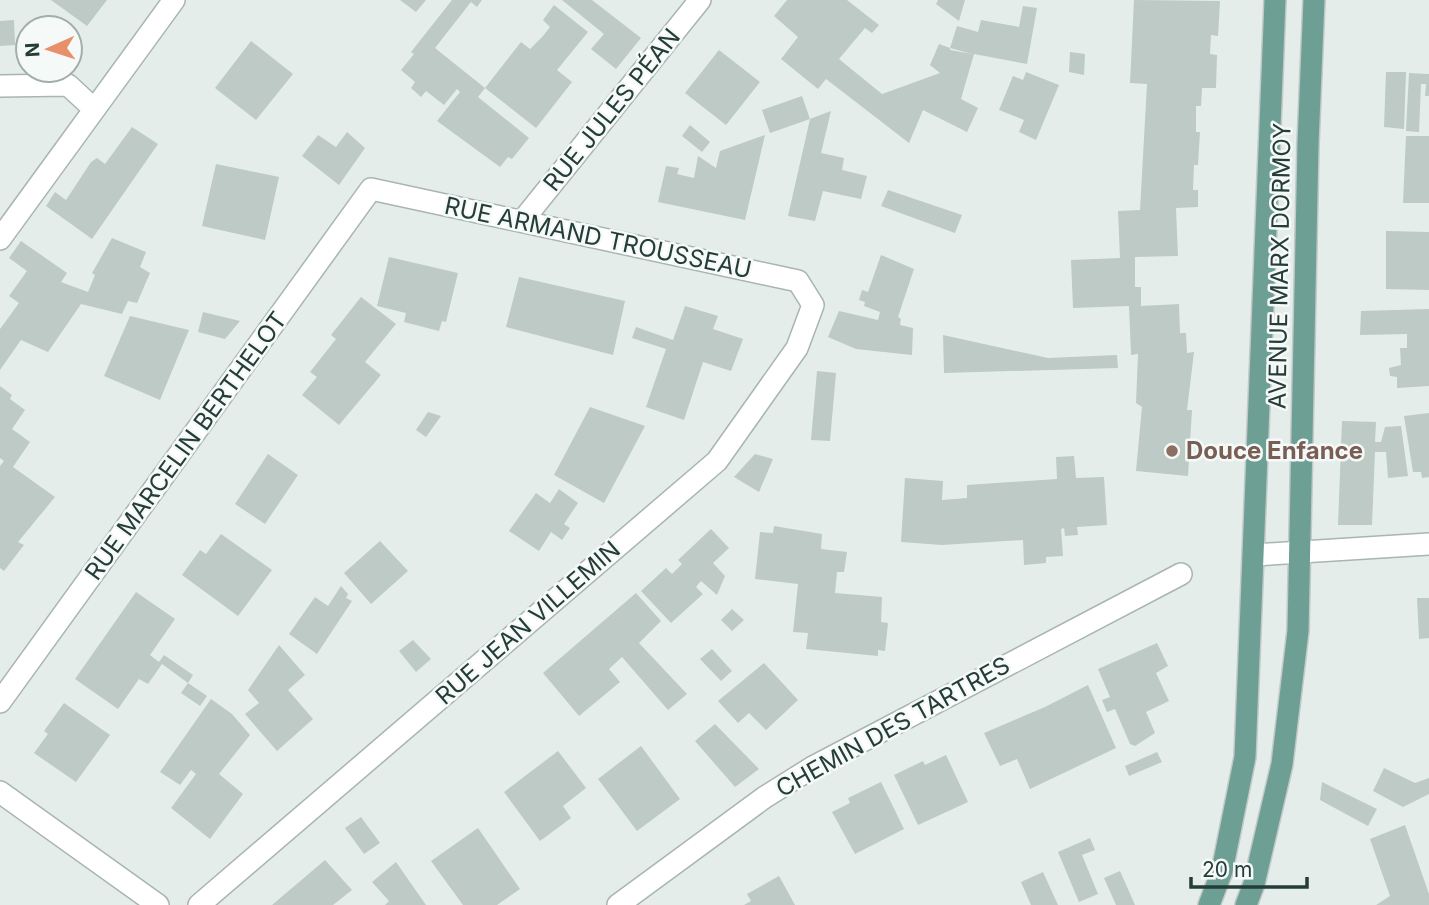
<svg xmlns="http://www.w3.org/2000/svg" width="1429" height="905" font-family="Inter,sans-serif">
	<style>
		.building { fill: #bdcac6 }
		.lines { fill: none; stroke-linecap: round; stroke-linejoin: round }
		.minor-casing { stroke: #a8b5b1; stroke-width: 24 }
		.primary-casing { stroke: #c2c9c7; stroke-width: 24 }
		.minor { stroke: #fff; stroke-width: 21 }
		.primary { stroke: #6d9f95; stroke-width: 21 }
		.education-dot { fill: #8d6e63; stroke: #f5f9f8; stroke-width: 2.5 }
		.labels { text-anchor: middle; stroke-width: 5; stroke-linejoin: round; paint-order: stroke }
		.street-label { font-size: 24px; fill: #253d38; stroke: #f5f9f8 }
		.education-label { font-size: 24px; font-weight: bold; fill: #785e54; stroke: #f5f9f8; text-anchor: start }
	</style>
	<rect width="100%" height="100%" fill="#e5edea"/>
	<path class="building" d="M51,0H107L87,26Z
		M400,0H426L416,12Z
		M452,0H482L477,7L471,2L435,48L485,88L521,42L530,49L543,36L550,27L543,20L554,5L588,32L557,70L572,82L536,128L485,88L478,97L529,138L512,159L508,157L500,167L437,121L460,92L457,89L444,105L426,91L421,97L411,88L415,82L401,70L414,54L411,52Z
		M562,0H592L641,38L616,69L591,49L604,34Z
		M787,0H847L879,25L872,33L865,28L839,59L882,94L940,73L930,65L939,44L950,48V50L972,54L950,48L957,26L978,32L981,20L1019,27L1023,6L1037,8L1027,64L974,54L961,99L978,108L967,132L923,110L909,143L826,79L818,89L781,59L798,37L774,16Z
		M938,0H965L959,21L936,4Z
		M1134,0L1220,1L1218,36L1211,35L1210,54L1217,55L1216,88H1202L1201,106H1196V132H1200L1198,165H1194L1193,190H1198V207L1176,208L1178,256L1135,257V287H1141V306L1179,304L1180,333H1186L1187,353L1194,352L1187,410H1192L1188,476L1136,471L1142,407L1136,403L1138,354L1131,355L1129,306L1073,308L1071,260L1120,258L1118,211L1140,210L1147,84L1130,83Z
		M14,20L15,45L0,46V21Z
		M251,41L293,74L256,120L215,88Z
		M719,50L760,82L726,125L685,93Z
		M1070,52L1085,54L1084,75L1069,72Z
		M1026,72L1059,85L1036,140L1019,132L1024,120L999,110L1013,76L1023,80Z
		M1386,72H1406L1404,129L1384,127Z
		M1409,73L1429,74V96H1425L1426,84H1421L1419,132L1406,131Z
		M802,96L810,119L770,133L762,110Z
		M831,111L821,153L844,158L842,170L867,176L861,199L823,191L815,221L788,216L810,119Z
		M690,125L710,142L702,152L682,136Z
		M132,127L158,144L92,239L46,206L55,192L66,200L91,162L97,158L105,164Z
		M347,132L365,148L339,185L302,156L318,135L336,147Z
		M765,135L745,220L658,202L666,166L679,168L677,174L694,178L698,156L716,168L720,151Z
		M1406,136H1429V203H1403Z
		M216,164L279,177L265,240L202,226Z
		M888,190L962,215L955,233L881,206Z
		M1386,231L1429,232V290L1386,289Z
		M112,238L146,252L140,267L150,273L137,303L128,301L122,314L81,304L48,352L21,340L0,370V329L19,303L9,296L27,271L9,258L21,241L67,273L61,282L88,292L95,275L92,273Z
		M881,255L914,269L898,317L901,319L900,325L913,328L912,355L856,349L828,337L839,311L878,320L880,312L864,306L865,302L859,300L862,290L868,292Z
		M389,257L458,273L446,322L442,321L439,331L404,322L406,313L377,306Z
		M519,277L625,301L613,355L506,327Z
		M361,297L396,324L365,362L381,375L339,425L302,395L317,377L310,372L336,339L331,335Z
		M685,306L718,316L713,329L743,339L731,371L703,362L684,420L646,407L666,349L632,338L636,327L673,340Z
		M1429,309V386L1397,388V377L1390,376L1389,368L1401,365L1400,348H1407V334L1360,335L1361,311Z
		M203,312L240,321L225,339L198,332Z
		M130,316L189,330L160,400L104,376Z
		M943,335L1048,358L1117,355L1118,368L944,373Z
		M817,371L836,373L830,441L811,440Z
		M0,386L12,395L10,399L25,410L12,429L30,442L13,467L55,497L18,542L24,545L4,571L0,568V466L4,461L0,458Z
		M590,407L645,426L604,503L554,475Z
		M428,412L441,416L426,437L416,430Z
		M1429,413V477L1422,478L1421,472H1413L1404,416Z
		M1342,421L1376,422L1375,442H1381L1385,427L1401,426L1408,476L1388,478L1386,452H1375L1372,525H1338Z
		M268,454L298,475L265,524L235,504Z
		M755,454L773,459L759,492L734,477Z
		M1074,456L1076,478L1104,477L1107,525L1077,527L1078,535L1065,536L1064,528L1061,529L1063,556L1046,557V563L1024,565L1023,540L942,545L901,542L905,478L943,481L942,500L967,498V485L1057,479L1056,457Z
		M559,489L578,503L564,524L570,528L562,540L551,532L539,551L509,531L536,493L550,503Z
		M774,526L822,534L821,549L847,552L844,572H837L835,593L882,597L881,622L888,623L885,651L878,650V656L806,649L808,633L793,632L798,584L755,579L760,532L773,533Z
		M711,529L729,548L713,563L725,576L717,595L701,581L696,587L703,594L671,623L641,591L666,568L672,574L682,564L678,560Z
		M221,534L272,570L238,616L182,575L200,550L206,554Z
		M380,541L408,571L371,604L344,573Z
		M341,586L348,594L346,598L352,601L317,654L289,634L315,597L328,606Z
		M136,592L175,619L150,655L159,662L164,655L193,675L188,683L162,664L148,684L139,679L118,709L75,679Z
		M636,593L661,621L639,643L687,694L668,710L622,657L609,669L620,682L579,716L543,673Z
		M1417,598H1429V638L1419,639Z
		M732,609L744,620L732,631L721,620Z
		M413,640L431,659L416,672L399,651Z
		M1157,643L1168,666L1156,673L1169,701L1146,712L1155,733L1135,746L1130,744L1115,709L1107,712L1102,700L1110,697L1098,669Z
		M279,645L305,675L288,690L313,719L277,751L245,714L259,703L248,690Z
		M712,649L732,671L721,681L700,659Z
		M764,663L798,700L766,730L749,713L738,723L718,701Z
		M188,683L207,696L200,706L181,693Z
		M1088,685L1116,748L1030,789L1017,759L1000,766L984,733L1045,707Z
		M211,699L232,714L250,735L219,774L243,794L210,839L171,808L196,774L191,770L180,785L160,772Z
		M64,703L110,735L76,782L34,753L48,734L44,731Z
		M715,724L759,769L735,787L695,741Z
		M641,746L680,799L637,831L598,779Z
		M558,751L586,788L563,806L571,818L540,841L504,792Z
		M1157,752L1162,762L1129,776L1125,766Z
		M946,755L968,802L918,825L894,775L923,761L925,765Z
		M1384,768L1415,783L1429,778V794L1403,807L1373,791Z
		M881,782L904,829L855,854L832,812L850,803L848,798Z
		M1322,782L1377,809L1368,826L1320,800Z
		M361,817L380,843L364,854L345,828Z
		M1405,825L1429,894V905H1376L1390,896L1370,839Z
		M478,828L520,889L497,905H463L431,861Z
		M1090,838L1095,850L1082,855L1098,894L1079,902L1058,852Z
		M325,860L352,890L333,905H272Z
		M396,862L426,905H385L389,901L372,882Z
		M1120,871L1135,905H1116L1104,878Z
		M1043,872L1058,905H1031L1021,882Z
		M779,876L795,905H744L751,901L747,894Z"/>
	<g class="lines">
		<g class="minor-casing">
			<path id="minor" d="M0,86L68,85L94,109
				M523,220L700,0
				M0,239L174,0
				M1254,555L1429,544
				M0,702L371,189L798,281L813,305L797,348L717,461L199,905
				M0,792L158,905
				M618,905L765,797L813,767L1181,574"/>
		</g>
		<g class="primary-casing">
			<path id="primary" d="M1209,905L1222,871L1245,757L1275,0
				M1246,905L1254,884L1282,764L1298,631L1308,144L1314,0"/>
		</g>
		<use href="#minor" class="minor"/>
		<use href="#primary" class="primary"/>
	</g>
	<circle class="education-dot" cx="1172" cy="451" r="7"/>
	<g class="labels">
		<g class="street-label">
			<text transform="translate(612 110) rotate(-51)" y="8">RUE JULES PÉAN</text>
			<text transform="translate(598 238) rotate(12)" y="8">RUE ARMAND TROUSSEAU</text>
			<text transform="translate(1280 266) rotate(-89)" y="8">AVENUE MARX DORMOY</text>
			<text transform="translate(186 446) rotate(-54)" y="8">RUE MARCELIN BERTHELOT</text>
			<text transform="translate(528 623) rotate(-41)" y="8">RUE JEAN VILLEMIN</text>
			<text transform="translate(893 727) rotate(-29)" y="8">CHEMIN DES TARTRES</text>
		</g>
		<g class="education-label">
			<text x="1186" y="459">Douce Enfance</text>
		</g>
	</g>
	<g transform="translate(49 49) rotate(267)"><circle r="33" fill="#f5f9f8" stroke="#a2aeab" stroke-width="2"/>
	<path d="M0-5L12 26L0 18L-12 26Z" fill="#e79069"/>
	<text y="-10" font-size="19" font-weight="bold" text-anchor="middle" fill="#253d38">N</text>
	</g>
	<path d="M1191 877v10h116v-10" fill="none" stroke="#253d38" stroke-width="3.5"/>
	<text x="1202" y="877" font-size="21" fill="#253d38" stroke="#f5f9f8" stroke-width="5" paint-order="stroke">20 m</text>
</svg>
